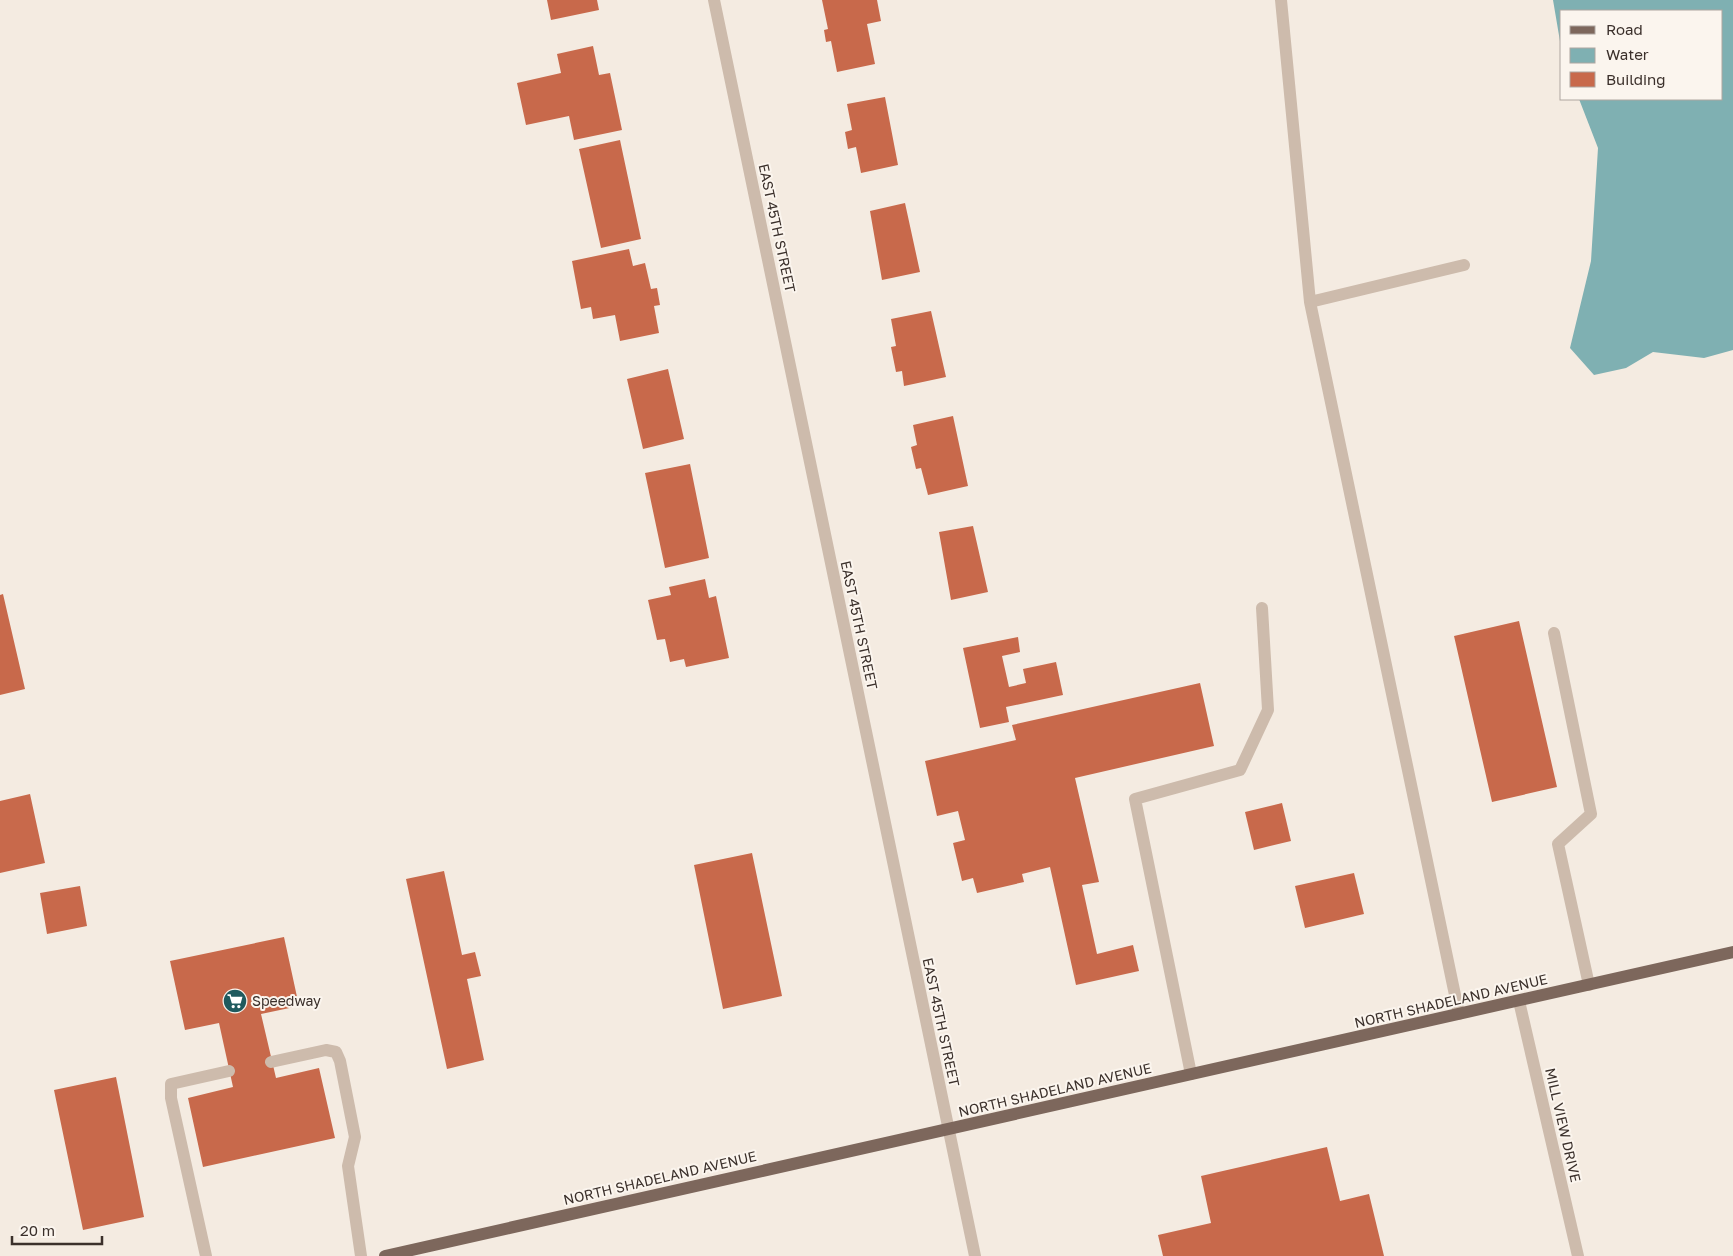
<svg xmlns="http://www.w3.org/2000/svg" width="1733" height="1256" font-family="'Golos Text',sans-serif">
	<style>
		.water { fill: #7fb0b2 }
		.building { fill: #c8694b }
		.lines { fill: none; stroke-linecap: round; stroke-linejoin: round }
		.service { stroke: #cdbbac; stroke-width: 12 }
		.minor { stroke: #cdbbac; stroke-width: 12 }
		.primary { stroke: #7d675c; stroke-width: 12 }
		.labels { text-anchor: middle; stroke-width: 4; stroke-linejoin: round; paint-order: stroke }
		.street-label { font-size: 14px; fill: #3b302b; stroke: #fbf5ee }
		.poi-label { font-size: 14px; fill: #3b302b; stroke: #fbf5ee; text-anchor: start }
	</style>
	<rect width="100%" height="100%" fill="#f4ebe1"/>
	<path class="water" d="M1553,0H1733V350L1704,358L1653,352L1626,368L1594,375L1570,348L1591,261L1598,148L1579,99H1722V11H1562V53Z"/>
	<path class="building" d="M547,0H597L599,10L551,20Z
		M822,0H877L881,21L867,24L875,64L837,72L831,41L826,42L824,30L828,29Z
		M593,46L599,75L610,73L622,130L574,140L569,116L526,125L517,83L561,73L557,54Z
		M885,97L898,165L861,173L856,147L848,149L845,132L852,130L847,104Z
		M620,140L641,239L601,248L579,149Z
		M905,203L920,272L882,280L870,211Z
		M629,249L633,266L645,263L651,289L657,288L660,305L654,306L659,333L620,341L615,315L593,319L591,307L581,309L572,261Z
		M931,311L946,377L904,386L902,371L896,372L891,347L896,346L891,319Z
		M668,369L684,439L643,449L627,379Z
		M953,416L968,486L928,495L921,468L916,469L911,447L917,445L913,425Z
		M690,464L709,558L665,568L645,473Z
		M973,526L988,592L951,600L939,532Z
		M705,579L709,598L716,596L729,658L686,667L684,659L670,662L665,639L657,640L648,600L671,595L669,587Z
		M3,594L25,689L0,695V595Z
		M1519,621L1557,787L1492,802L1454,636Z
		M1018,637L1020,652L1002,656L1009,687L1026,683L1023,669L1056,662L1063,695L1006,707L1009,722L980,728L963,648Z
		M1200,683L1214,746L1075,778L1099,882L1082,885L1097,954L1133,945L1139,971L1076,985L1050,867L1022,874L1024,882L977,893L973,878L962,881L953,843L965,840L958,811L937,816L925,761L1016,740L1012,725Z
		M30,794L45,863L0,873V801Z
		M1282,803L1291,841L1254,850L1245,812Z
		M752,853L782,996L723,1009L694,865Z
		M444,871L462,955L475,952L481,976L467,979L484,1060L447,1069L406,879Z
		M1354,873L1364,914L1305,928L1295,886Z
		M80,886L87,926L47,934L40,893Z
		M284,937L299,1006L261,1014L276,1078L319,1068L335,1138L203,1167L188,1098L233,1087L219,1023L185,1030L170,961Z
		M116,1077L144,1217L83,1230L54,1090Z
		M1327,1147L1340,1201L1369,1194L1384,1256H1163L1158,1235L1211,1223L1201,1176Z"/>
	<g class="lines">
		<path class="service" d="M1281,0L1310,302L1459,1014
			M1310,302L1464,265
			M1554,633L1591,814L1558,844L1589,985
			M271,1062L326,1050L336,1052L340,1061L355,1137L348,1166L361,1256
			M1191,1074L1135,799L1240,770L1268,710L1262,608
			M206,1256L171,1098V1084L229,1071"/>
		<path class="minor" d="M714,0L975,1256
			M1519,1001L1578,1256"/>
		<path class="primary" d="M385,1256L1733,952"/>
	</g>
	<defs>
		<g id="supermarket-disc" transform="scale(1.25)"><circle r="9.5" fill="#1f5a5e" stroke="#fbf5ee"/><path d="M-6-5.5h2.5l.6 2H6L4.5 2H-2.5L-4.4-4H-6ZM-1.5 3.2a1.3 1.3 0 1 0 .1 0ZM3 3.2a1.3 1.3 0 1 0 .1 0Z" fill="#fff"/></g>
	</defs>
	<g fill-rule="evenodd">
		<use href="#supermarket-disc" x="235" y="1001"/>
	</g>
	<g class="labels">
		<g class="street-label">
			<text transform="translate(777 228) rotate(78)" y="5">EAST 45TH STREET</text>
			<text transform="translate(859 625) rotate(78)" y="5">EAST 45TH STREET</text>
			<text transform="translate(1451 1001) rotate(-13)" y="5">NORTH SHADELAND AVENUE</text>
			<text transform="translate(941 1022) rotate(78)" y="5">EAST 45TH STREET</text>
			<text transform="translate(1055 1090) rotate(-13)" y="5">NORTH SHADELAND AVENUE</text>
			<text transform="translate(1563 1125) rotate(77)" y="5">MILL VIEW DRIVE</text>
			<text transform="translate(660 1178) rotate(-13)" y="5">NORTH SHADELAND AVENUE</text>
		</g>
		<g class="poi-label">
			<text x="252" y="1006">Speedway</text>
		</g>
	</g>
	<rect x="1560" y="10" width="162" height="90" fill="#fbf5ee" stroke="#aea6a0"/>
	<rect x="1570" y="26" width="25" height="8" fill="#7d675c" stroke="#aea6a0"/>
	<text x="1606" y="35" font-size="15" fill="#3b302b">Road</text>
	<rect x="1570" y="48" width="25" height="15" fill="#7fb0b2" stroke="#aea6a0"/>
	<text x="1606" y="60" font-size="15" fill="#3b302b">Water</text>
	<rect x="1570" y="72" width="25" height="15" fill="#c8694b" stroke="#aea6a0"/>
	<text x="1606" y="85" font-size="15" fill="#3b302b">Building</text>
	<path d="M12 1236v8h90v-8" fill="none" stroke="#3b302b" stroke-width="2.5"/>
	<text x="20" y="1236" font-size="15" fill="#3b302b" stroke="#fbf5ee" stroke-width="4" paint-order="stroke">20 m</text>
</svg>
